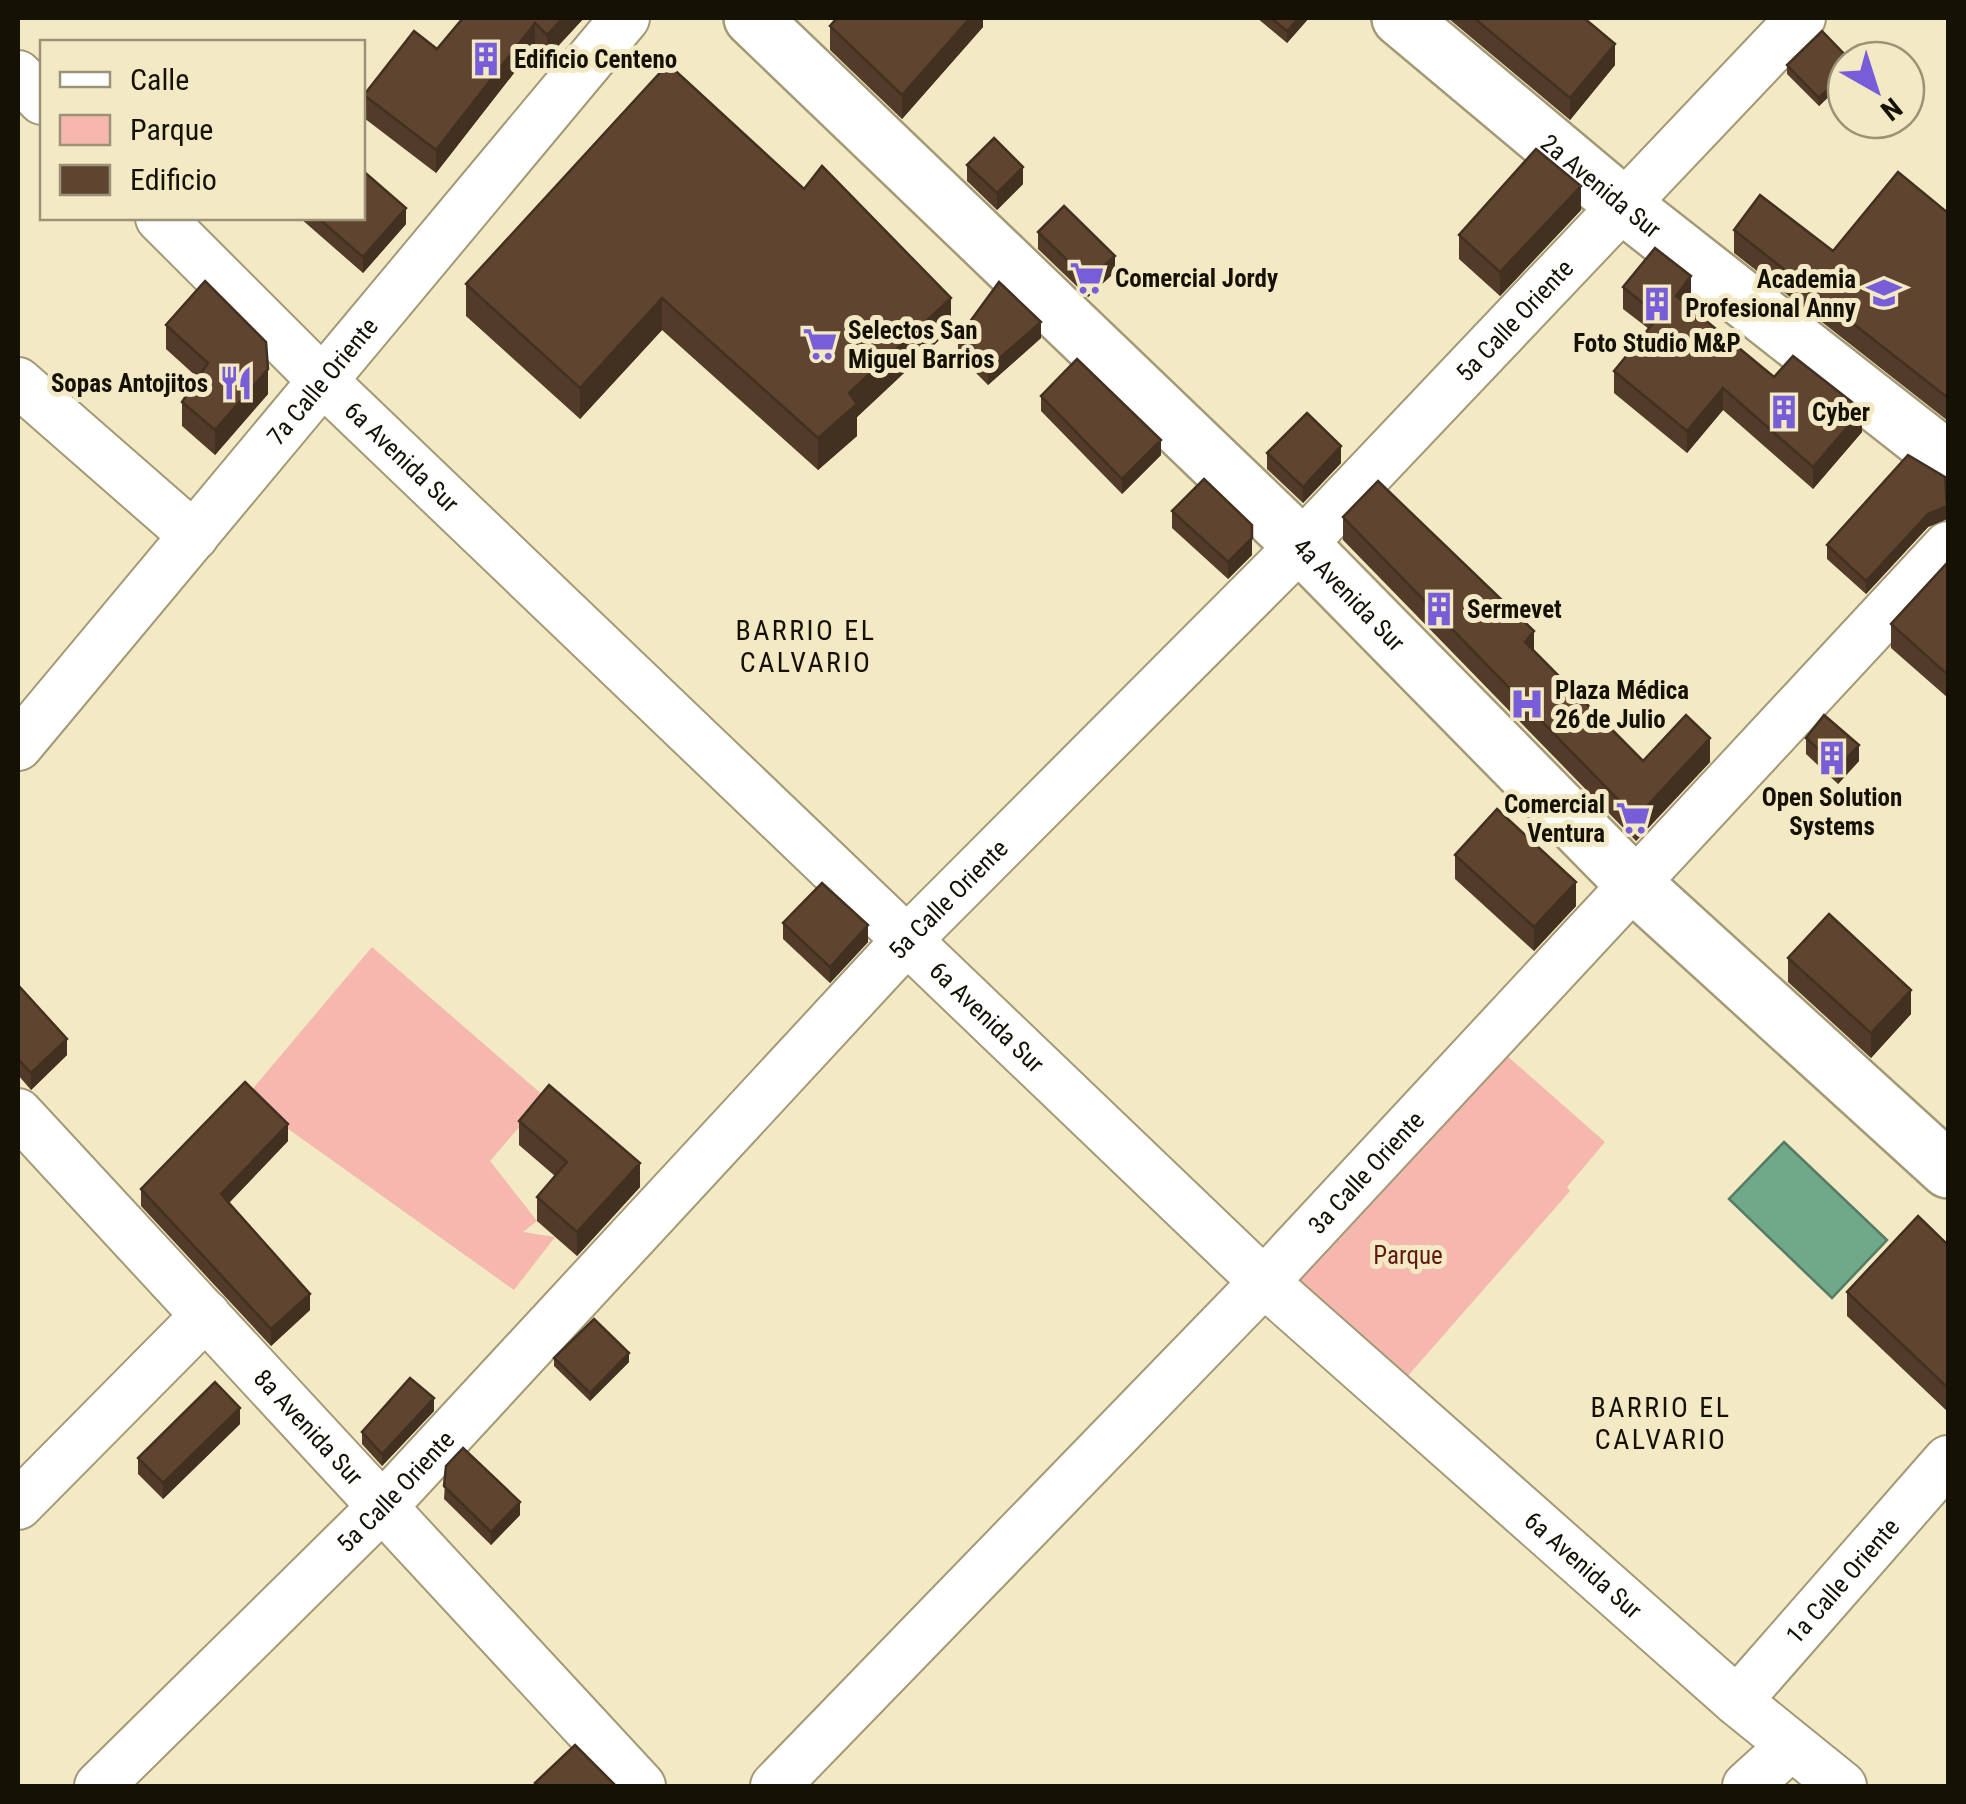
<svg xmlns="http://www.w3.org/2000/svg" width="1966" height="1804" font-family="'Roboto Condensed',sans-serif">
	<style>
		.green { fill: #f5b7ae }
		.water { fill: #70a88a; stroke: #557b62; stroke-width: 2.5 }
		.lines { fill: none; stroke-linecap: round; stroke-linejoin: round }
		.minor-casing { stroke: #a39976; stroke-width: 52 }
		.major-casing { stroke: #a39976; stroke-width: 60 }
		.minor { stroke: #fff; stroke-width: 48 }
		.major { stroke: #fff; stroke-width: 55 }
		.wall { fill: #523b28 }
		.shaded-wall { fill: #423021 }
		.building { fill: #5f452f; stroke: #423021; stroke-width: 2.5 }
		.labels { text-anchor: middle; stroke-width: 10; stroke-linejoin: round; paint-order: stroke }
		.poi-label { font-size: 25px; font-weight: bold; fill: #151205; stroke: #f3e9c4; text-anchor: start }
		.street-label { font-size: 25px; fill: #151205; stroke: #f3e9c4 }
		.park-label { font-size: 25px; fill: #5f1812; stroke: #f3e9c4 }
		.neighbourhood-label { font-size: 28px; letter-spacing: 2.5px; fill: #151205; stroke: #f3e9c4 }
	</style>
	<rect width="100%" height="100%" fill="#f3e9c4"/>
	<path class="green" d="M372,947L545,1097L490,1161L537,1221L523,1232L555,1237L514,1290L245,1098Z
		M1489,1040L1605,1142L1567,1187L1570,1191L1391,1395L1274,1292Z"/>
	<path class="water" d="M1784,1142L1887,1240L1832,1298L1729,1199Z"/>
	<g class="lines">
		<g class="minor-casing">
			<g id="minor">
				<path d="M18,75L42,100"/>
				<path id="s1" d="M160,218L324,382L1264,1282L1737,1701L1842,1786"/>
				<path d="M18,382L194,536"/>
				<path id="s2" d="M18,746L625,18"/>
				<path id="s3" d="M18,1113L641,1786"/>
				<path d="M18,1505L206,1315"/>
				<path id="s4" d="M1737,1701L1948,1460"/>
				<path id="s5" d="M99,1786L384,1505L906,941L1301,545L1801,18"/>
				<path id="s6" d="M775,1786L1264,1282L1948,546"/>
				<path d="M1747,1786L1791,1746"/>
			</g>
		</g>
		<g class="major-casing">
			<g id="major">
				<path id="s7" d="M752,18L1301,545L1634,884L1948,1170"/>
				<path id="s8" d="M1400,18L1623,205L1948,460"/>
			</g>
		</g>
		<use href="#minor" class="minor"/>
		<use href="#major" class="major"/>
	</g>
	<path class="wall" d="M463,18H584L547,58L535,46L436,173L364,118V95L437,49Z
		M983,18V27L902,119L830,50V26Z
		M1257,18H1309L1287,43Z
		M1448,18H1584L1615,65L1570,120Z
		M1846,60V80L1819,106L1787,74V65Z
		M668,64L951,329L857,417V436L818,470L662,330L580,419L466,316V284Z
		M967,165L1023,184L997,210L967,181Z
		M1581,210L1500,296L1459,259V235Z
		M1948,213V421L1734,253V230L1833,251Z
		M300,218H362L406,224L363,273Z
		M1038,232L1115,272L1088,297L1038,249Z
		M1623,287L1691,298L1686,305L1774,377L1862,432L1813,489L1723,410L1687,453L1614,393V371L1649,329L1623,309Z
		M166,325L268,394L215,455L182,426V402L198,378L166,349Z
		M958,338H1041L988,385L958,355Z
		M1041,396L1161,455L1122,494L1041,411Z
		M1267,453L1341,463L1303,503L1267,469Z
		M1172,511L1252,555L1228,579L1172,528Z
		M1343,517L1643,761L1710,762L1636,841L1343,540Z
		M1947,519L1928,527L1866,594L1827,559V545Z
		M1948,562V698L1891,648V624Z
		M1806,738L1859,761L1838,784L1806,754Z
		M1455,855L1576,906L1534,951L1455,879Z
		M783,923L868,942L830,983L783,939Z
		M1788,958L1911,1014L1871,1058L1788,982Z
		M18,985L67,1055L31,1090L18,1075Z
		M519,1121L640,1187L577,1256L537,1221V1197L555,1176L519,1145Z
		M288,1141L229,1203L310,1310L271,1346L141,1206V1189Z
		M1948,1245V1412L1847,1316V1292Z
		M554,1358L629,1362L590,1401L554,1366Z
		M434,1411L382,1466L362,1444V1432Z
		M240,1424L163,1499L138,1474V1458Z
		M446,1466L520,1515L491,1545L444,1499Z"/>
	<path class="shaded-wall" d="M563,18H584L547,58V35Z
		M970,18H983V27L902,119V95Z
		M1299,18H1309L1287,43V31Z
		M535,23V46L436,173V150Z
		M1615,44V65L1570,120V98Z
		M1846,72V80L1819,106V98Z
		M1023,167V184L997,210V193Z
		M1581,186V210L1500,296V272Z
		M406,208V224L363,273V257Z
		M1115,256V272L1088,297V280Z
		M1691,276V298L1676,318V296Z
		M662,298V330L580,419V388Z
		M951,298V329L857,417V436L818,470V438L849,393Z
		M1041,322V338L988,385V368Z
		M268,369V394L215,455V430Z
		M1723,388V410L1687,453V431Z
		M1862,410V432L1813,489V467Z
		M1161,440V455L1122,494V479Z
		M1341,446V463L1303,503V487Z
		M1947,506V519L1928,527L1866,594V581L1928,514Z
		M1252,538V555L1228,579V562Z
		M1534,631V655L1525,642Z
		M1710,738V762L1636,841V818Z
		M1859,745V761L1838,784V767Z
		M1576,882V906L1534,951V927Z
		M868,925V942L830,983V967Z
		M1911,990V1014L1871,1058V1033Z
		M67,1039V1055L31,1090V1073Z
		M288,1124V1141L221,1211V1194Z
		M640,1163V1187L577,1256V1232Z
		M310,1294V1310L271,1346V1329Z
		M629,1353V1362L590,1401V1393Z
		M434,1398V1411L382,1466V1454Z
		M240,1408V1424L163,1499V1483Z
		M520,1502V1515L491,1545V1532Z"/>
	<path class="building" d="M463,18H563L547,35L535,23L436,150L364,95L414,31L437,49Z
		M837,18H970L902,95L830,26Z
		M1271,18H1299L1287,31Z
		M1474,18H1584L1615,44L1570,98Z
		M1822,31L1850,60H1846V72L1819,98L1787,65Z
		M668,64L804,189L822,166L951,298L849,393L857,404L818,438L662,298L580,388L466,284Z
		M994,138L1023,167L997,193L967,165Z
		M1536,149L1581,186L1500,272L1459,235Z
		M362,170L406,208L363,257L318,218H362Z
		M1898,172L1948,213V398L1734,230L1760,195L1833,251Z
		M1064,206L1115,256L1088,280L1038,232Z
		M1655,248L1691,276L1676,296L1774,377L1793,356L1862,410L1813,467L1723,388L1687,431L1614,371L1659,316L1623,287Z
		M205,281L266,342L268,369L215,430L182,402L208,363L166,325Z
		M999,282L1041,322L988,368L958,338Z
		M1077,359L1161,440L1122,479L1041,396Z
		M1307,413L1341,446L1303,487L1267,453Z
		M1908,455L1945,477L1947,506L1928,514L1866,581L1827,545Z
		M1204,479L1252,525V538L1228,562L1172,511Z
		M1378,481L1534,631L1525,642L1643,761L1686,715L1710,738L1636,818L1343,517Z
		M1948,562V675L1891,624Z
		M1824,715L1859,745L1838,767L1806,738Z
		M1497,809L1576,882L1534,927L1455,855Z
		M822,883L868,925L830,967L783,923Z
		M1829,914L1911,990L1871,1033L1788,958Z
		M18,985L67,1039L31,1073L18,1059Z
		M245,1082L288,1124L221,1194L310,1294L271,1329L141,1189Z
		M549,1085L640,1163L577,1232L537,1197L567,1162L519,1121Z
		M1918,1216L1948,1245V1388L1847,1292Z
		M594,1319L629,1353L590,1393L554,1358Z
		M410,1378L434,1398L382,1454L362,1432Z
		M215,1382L240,1408L163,1483L138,1458Z
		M463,1448L520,1502L491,1532L444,1486L446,1466Z
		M575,1745L616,1786H539L535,1783Z"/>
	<defs>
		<g id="building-bare" transform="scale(2.7)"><path d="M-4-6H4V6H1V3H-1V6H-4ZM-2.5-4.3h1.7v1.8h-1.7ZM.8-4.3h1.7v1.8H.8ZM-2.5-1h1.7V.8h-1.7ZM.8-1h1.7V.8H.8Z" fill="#785dd8" stroke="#f3e9c4" stroke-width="2.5" paint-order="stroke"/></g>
		<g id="supermarket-bare" transform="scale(2.7)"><path d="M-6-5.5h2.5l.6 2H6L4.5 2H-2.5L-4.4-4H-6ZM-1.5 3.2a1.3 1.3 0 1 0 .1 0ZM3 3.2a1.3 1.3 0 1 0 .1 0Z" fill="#785dd8" stroke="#f3e9c4" stroke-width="2.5" paint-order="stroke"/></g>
		<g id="school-bare" transform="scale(2.7)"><path d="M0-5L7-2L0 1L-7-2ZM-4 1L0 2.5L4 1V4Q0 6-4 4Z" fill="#785dd8" stroke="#f3e9c4" stroke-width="2.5" paint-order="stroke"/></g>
		<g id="restaurant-bare" transform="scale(2.7)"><path d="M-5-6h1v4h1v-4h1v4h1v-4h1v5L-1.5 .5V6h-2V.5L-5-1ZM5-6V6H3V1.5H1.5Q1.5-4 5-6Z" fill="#785dd8" stroke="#f3e9c4" stroke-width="2.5" paint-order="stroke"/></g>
		<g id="hospital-bare" transform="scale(2.7)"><path d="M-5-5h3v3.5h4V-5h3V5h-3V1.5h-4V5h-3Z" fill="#785dd8" stroke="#f3e9c4" stroke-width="2.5" paint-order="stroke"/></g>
	</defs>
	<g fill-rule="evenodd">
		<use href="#building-bare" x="486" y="59"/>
		<use href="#supermarket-bare" x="1087" y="278"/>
		<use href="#school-bare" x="1884" y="293"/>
		<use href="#building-bare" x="1657" y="304"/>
		<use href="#supermarket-bare" x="820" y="344"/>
		<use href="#restaurant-bare" x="236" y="383"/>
		<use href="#building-bare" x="1784" y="412"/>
		<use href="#building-bare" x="1439" y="609"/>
		<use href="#hospital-bare" x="1527" y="704"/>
		<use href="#building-bare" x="1832" y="758"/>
		<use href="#supermarket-bare" x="1633" y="818"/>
	</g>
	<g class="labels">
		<g class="poi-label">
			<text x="514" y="68">Edificio Centeno</text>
			<text x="1115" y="287">Comercial Jordy</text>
			<text x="1856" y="288" text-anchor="end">Academia<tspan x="1856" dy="29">Profesional Anny</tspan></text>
			<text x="848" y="339">Selectos San<tspan x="848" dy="29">Miguel Barrios</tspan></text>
			<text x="1657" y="352" text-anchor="middle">Foto Studio M&amp;P</text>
			<text x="208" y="392" text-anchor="end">Sopas Antojitos</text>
			<text x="1812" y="421">Cyber</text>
			<text x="1467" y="618">Sermevet</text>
			<text x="1555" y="699">Plaza Médica<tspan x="1555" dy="29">26 de Julio</tspan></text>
			<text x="1832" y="806" text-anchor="middle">Open Solution<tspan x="1832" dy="29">Systems</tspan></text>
			<text x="1605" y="813" text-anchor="end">Comercial<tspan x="1605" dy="29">Ventura</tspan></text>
		</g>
		<g class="street-label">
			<text dy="9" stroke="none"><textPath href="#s8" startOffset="262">2a Avenida Sur</textPath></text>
			<text dy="9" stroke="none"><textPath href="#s5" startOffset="2038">5a Calle Oriente</textPath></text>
			<text dy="9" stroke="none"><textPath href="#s2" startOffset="475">7a Calle Oriente</textPath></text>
			<text dy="9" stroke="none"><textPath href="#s1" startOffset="340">6a Avenida Sur</textPath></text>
			<text dy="9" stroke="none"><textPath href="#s7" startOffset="830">4a Avenida Sur</textPath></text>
			<text dy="9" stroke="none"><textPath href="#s5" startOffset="1228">5a Calle Oriente</textPath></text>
			<text dy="9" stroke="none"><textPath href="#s1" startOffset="1150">6a Avenida Sur</textPath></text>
			<text dy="9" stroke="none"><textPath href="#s6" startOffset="852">3a Calle Oriente</textPath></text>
			<text dy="9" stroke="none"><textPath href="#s3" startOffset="428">8a Avenida Sur</textPath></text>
			<text dy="9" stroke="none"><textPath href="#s5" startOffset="418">5a Calle Oriente</textPath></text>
			<text dy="9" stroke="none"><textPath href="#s1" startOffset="1960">6a Avenida Sur</textPath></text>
			<text dy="9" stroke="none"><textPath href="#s4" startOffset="160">1a Calle Oriente</textPath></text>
		</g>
		<g class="park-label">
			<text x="1408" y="1264">Parque</text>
		</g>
		<g class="neighbourhood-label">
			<text x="806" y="640">BARRIO EL<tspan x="806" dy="32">CALVARIO</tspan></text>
			<text x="1661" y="1417">BARRIO EL<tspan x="1661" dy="32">CALVARIO</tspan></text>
		</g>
	</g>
	<rect width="1966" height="1804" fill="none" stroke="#151205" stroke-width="40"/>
	<rect x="40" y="40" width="325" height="180" fill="#f3e9c4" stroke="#9a9378" stroke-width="2.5"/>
	<rect x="60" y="72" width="50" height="15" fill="#ffffff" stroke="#9a9378" stroke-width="2.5"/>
	<text x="130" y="90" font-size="30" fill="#151205">Calle</text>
	<rect x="60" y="115" width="50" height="30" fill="#f5b7ae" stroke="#9a9378" stroke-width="2.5"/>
	<text x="130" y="140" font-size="30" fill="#151205">Parque</text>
	<rect x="60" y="165" width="50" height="30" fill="#5f452f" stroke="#9a9378" stroke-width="2.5"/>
	<text x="130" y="190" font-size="30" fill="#151205">Edificio</text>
	<g transform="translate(1876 90) rotate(141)"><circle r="48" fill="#f3e9c4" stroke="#9a9378" stroke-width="2.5"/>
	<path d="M0-8L18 38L0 25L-18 38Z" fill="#785dd8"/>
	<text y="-15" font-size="28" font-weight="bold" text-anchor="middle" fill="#151205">N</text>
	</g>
</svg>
